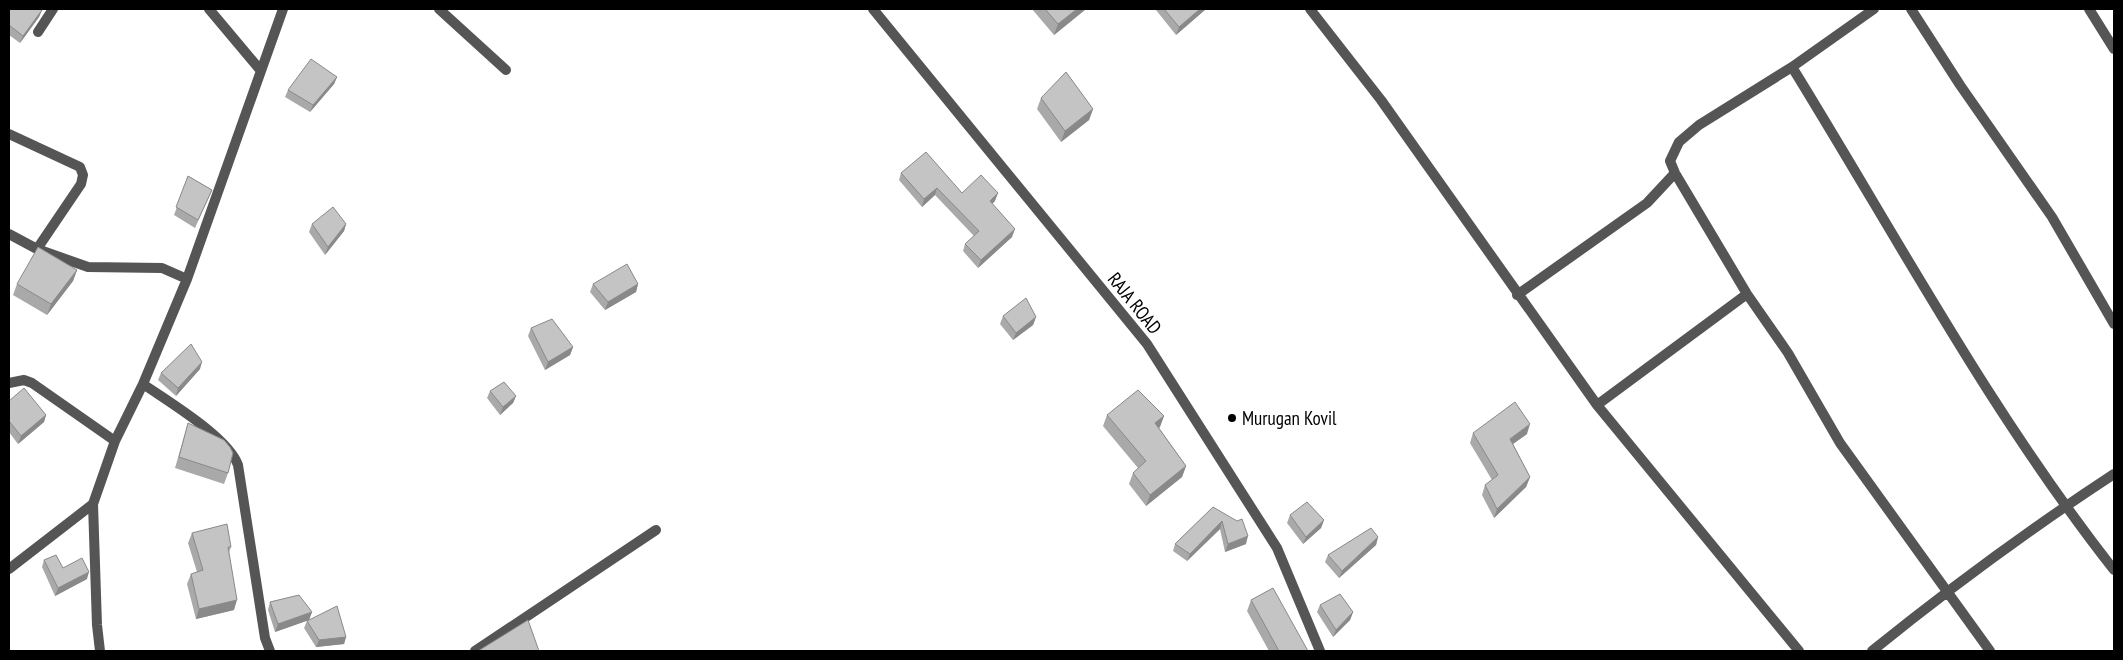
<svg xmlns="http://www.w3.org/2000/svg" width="2123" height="660" font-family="'PT Sans Narrow',sans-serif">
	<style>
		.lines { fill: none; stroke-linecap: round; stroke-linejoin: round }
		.minor { stroke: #555; stroke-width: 10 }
		.tertiary { stroke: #555; stroke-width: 10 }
		.wall { fill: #a9a9a9 }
		.shaded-wall { fill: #898989 }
		.building { fill: #c4c4c4; stroke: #898989 }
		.poi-dot { fill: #000; stroke: #fff; stroke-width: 2 }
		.labels { text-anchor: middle; stroke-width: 5; stroke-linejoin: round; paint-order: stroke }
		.street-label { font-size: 19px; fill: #000; stroke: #fff }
		.poi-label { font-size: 19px; fill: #000; stroke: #fff; text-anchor: start }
	</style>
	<rect width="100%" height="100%" fill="#fff"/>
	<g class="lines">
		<path class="minor" d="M209,9L261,71
			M439,9L506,70
			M1310,9L1381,100L1597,405L1799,651
			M1874,9L1792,67L1699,125L1679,142L1670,161L1675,173L1747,294L1788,353L1840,443L1990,651
			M1911,9L1960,85L2052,217L2114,324
			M2089,9L2114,49
			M38,32L53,9
			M1792,67C1897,237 1990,412 2114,570
			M9,134L80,167L83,175L81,184L37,249
			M9,234L37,249L88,267L162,268L187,279
			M1517,295L1647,203L1675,173
			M9,383L24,380L32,383L115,441
			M143,384C169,402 228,437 238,465L265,638L270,651
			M1597,405L1747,294
			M9,569L93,504
			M100,651L97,625L93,504L115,441L143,384L187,279L283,9
			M475,651L656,530
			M1872,651C1950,588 2030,529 2114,474"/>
		<path class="tertiary" d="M873,9L1147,344L1277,548L1320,651"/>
	</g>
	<path class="wall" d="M9,9L42,10L39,17L20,43L9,35Z
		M1032,9H1086L1054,35Z
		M1156,9H1206L1176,35L1156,10Z
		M337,77L334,84L310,112L285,97L288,90Z
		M1041,98L1093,109L1089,120L1061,142L1037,109Z
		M901,173L962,193L995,201L992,204L1012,237L978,268L963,251L965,244L974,236L935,195L922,207L899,180Z
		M188,176L212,190L195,228L174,215Z
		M312,224H346L344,231L325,255L309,232Z
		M77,270L73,281L47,315L13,295L17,284Z
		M593,284H638L636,292L605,310L590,292Z
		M1003,316L1036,317L1033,325L1013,340L1000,324Z
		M531,328L573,347L570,355L545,370L528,336Z
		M200,369L176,396L158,380L161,373Z
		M490,391L516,396L513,403L500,415L487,398Z
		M9,401L46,415L44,422L18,444L9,432Z
		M1107,415L1164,416L1159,428L1186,466L1182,477L1146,506L1129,484L1133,473L1138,468L1103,426Z
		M188,423L228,473L224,484L175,468Z
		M1473,433L1527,434L1513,444L1530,477L1526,487L1494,518L1482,495L1485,485L1492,480L1470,443Z
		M1213,507L1246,544L1225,552L1220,529L1187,561L1173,551L1175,544Z
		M1290,515L1324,520L1321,528L1303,544L1287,523Z
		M192,533L231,547L229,552L234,610L196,619L187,584L191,574L197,572L188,543Z
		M1378,537L1376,545L1339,578L1325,562L1328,555Z
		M44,560L63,568L87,579L55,596L42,567Z
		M1251,600L1308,651H1269L1247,611Z
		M270,602L312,612L309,620L275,632L268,610Z
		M1320,605L1353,612L1350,620L1333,637L1317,612Z
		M307,621L346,637L344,644L316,647L304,628Z"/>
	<path class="shaded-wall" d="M1077,9H1086L1054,35L1058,24Z
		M1200,9H1206L1176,35L1179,27Z
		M42,10L39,17L20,43L23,36Z
		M337,77L334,84L310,112L313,105Z
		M1093,109L1089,120L1061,142L1065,131Z
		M937,188L935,195L922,207L924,199Z
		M998,193L995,201L987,209L990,201Z
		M346,224L344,231L325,255L328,247Z
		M1015,229L1012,237L978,268L981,260Z
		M77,270L73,281L47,315L51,304Z
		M638,284L636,292L605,310L608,302Z
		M1036,317L1033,325L1013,340L1016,333Z
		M573,347L570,355L545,370L548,362Z
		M202,362L200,369L176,396L178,388Z
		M516,396L513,403L500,415L503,407Z
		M46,415L44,422L18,444L21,436Z
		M1164,416L1160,427L1151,434L1155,423Z
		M1530,424L1527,434L1507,448L1510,439Z
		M1186,466L1182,477L1146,506L1150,495Z
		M1530,477L1526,487L1494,518L1497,509Z
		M1324,520L1321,528L1303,544L1306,537Z
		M1222,521L1220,529L1187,561L1190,554Z
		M1248,536L1246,544L1225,552L1228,544Z
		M1378,537L1376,545L1339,578L1342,571Z
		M89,572L87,579L55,596L58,588Z
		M237,600L234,610L196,619L199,609Z
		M312,612L309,620L275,632L278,624Z
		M1353,612L1350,620L1333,637L1336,630Z
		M346,637L344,644L316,647L319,640Z"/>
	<path class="building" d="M9,9H41L42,10L23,36L9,25Z
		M1045,9H1077L1058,24Z
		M1164,9H1200L1179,27Z
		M311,59L337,77L313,105L288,90Z
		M1066,72L1093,109L1065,131L1041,98Z
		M926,152L962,193L981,175L998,193L990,201L1015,229L981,260L965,244L979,231L937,188L924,199L901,173Z
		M188,176L212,190L198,220L176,207Z
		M333,207L346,224L328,247L312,224Z
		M38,247L77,270L51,304L17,284Z
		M627,264L638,284L608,302L593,284Z
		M1026,298L1036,317L1016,333L1003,316Z
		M552,319L573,347L548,362L531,328Z
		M191,344L202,362L178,388L161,373Z
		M504,382L516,396L503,407L490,391Z
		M24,388L46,415L21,436L9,421V401Z
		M1138,390L1164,416L1155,423L1186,466L1150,495L1133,473L1146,461L1107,415Z
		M1515,402L1530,424L1510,439L1530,477L1497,509L1485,485L1498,475L1473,433Z
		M188,423L224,440L230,447L233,453L228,473L179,457Z
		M1307,502L1324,520L1306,537L1290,515Z
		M1213,507L1237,521L1242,519L1248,536L1228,544L1222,521L1190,554L1175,544Z
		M227,524L231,547H228L237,600L199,609L191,574L203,570L192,533Z
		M1371,528L1378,537L1342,571L1328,555Z
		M56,555L63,568L82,558L89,572L58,588L44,560Z
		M1273,588L1308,651H1279L1251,600Z
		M1340,594L1353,612L1336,630L1320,605Z
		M299,595L312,612L278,624L270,602Z
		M337,606L346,637L319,640L307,621Z
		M528,620L539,651H478Z"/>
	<circle class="poi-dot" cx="1232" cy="418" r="5"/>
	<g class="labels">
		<g class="street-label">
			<text transform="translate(1135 303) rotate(51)" y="7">RAJA ROAD</text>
		</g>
		<g class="poi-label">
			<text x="1242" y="425">Murugan Kovil</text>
		</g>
	</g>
	<rect width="2123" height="660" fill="none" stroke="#000000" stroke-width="20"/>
</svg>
